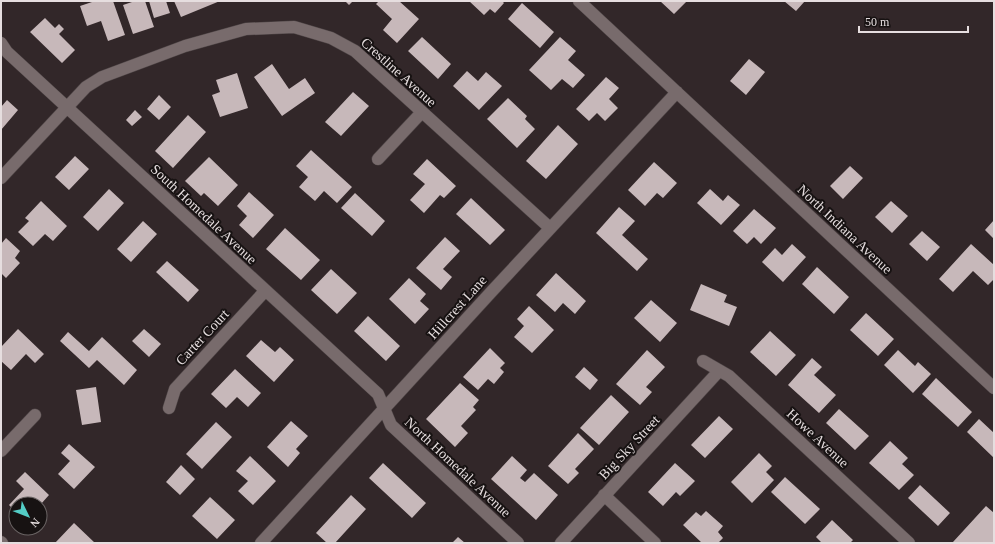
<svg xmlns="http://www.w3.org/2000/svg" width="995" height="544" font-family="Georgia,serif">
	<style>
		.building { fill: #c7b8ba }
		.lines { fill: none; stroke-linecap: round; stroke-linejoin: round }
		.street-casing { stroke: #4f4647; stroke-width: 13 }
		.street { stroke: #786b6c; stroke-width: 12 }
		.labels { text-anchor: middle; stroke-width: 4; stroke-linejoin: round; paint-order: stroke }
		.street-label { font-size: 14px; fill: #e6dedf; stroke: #171212 }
	</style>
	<rect width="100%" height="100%" fill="#322729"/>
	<path class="building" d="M95,1H113L125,35L108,41L101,21L87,26L80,6Z
		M135,1H145L154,27L133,34L123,5Z
		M149,1H166L170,13L154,18Z
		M174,1H220L181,17Z
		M345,1H353L349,5Z
		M379,1H399L419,19L397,43L383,30L392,19L376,4Z
		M469,1H502L504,3L495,13L490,9L484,15Z
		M660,1H687L674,14Z
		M784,1H805L796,11Z
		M522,3L554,32L540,48L508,19Z
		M45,18L55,28L59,24L64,29L59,34L75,50L62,63L30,32Z
		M422,37L451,64L438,79L408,51Z
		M560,37L576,51L568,60L585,75L573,88L562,79L551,90L529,70Z
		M749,59L765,72L746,95L730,81Z
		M272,64L289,89L305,78L315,93L282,116L254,77Z
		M467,71L478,81L486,72L502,86L479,110L453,86Z
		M237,73L248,108L220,117L212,95L220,92L216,80Z
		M606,77L619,88L609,99L618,108L605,121L597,113L589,121L576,109Z
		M353,92L369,106L341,136L325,122Z
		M159,95L171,107L159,120L147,109Z
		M508,98L527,116L525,119L535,129L517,148L487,119Z
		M7,100L18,110L1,130V107Z
		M135,110L142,117L132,126L126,120Z
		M188,115L206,132L173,168L155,151Z
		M558,125L578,144L546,179L526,161Z
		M311,150L352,187L337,203L324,191L315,201L299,187L308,177L296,166Z
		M75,156L89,169L69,190L55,177Z
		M209,157L238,185L218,206L204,193L201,196L185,181Z
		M427,159L456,186L444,198L440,195L424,213L410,200L425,184L413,174Z
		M654,162L677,183L663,198L657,193L645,206L628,190Z
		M850,166L863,178L843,199L830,186Z
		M109,189L124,203L98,231L83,217Z
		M710,189L723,201L728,195L740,205L721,225L697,203Z
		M249,192L274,215L253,238L239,225L247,216L237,206Z
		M355,193L385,221L372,236L341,208Z
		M471,198L505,230L490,245L456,214Z
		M41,201L67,226L53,241L45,234L33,246L18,232L29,221L25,218Z
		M891,201L908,216L892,233L875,217Z
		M619,207L635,221L622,235L648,259L637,271L596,233Z
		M754,209L776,228L761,244L754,237L747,244L733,231Z
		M994,220V239L985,230Z
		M143,221L157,234L131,262L117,249Z
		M285,228L320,260L301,280L266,249Z
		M922,231L940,247L927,261L909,244Z
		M445,237L460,251L443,269L452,277L441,290L416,268Z
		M6,238L20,251L15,258L20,263L6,278L1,273V244Z
		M792,244L806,257L783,282L762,262L775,248L782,255Z
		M971,244L994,265V279L988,285L973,271L953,292L939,279Z
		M167,261L199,290L188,302L156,272Z
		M817,267L849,297L834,314L802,284Z
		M331,269L357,293L337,314L311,290Z
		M556,273L586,301L575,314L563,303L555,312L536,295Z
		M409,278L426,294L420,301L429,309L415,324L389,299Z
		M701,284L727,295L724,302L737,307L729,326L690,310Z
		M651,300L677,323L660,342L634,318Z
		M529,306L554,330L532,353L514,337L524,326L517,319Z
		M866,313L894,339L878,356L850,330Z
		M368,316L400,346L386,361L354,331Z
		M18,329L44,354L35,363L26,354L11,370L1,361V347Z
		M144,329L161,344L149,357L132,341Z
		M770,331L796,355L776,376L750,352Z
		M68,332L89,351L102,337L137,370L124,385L97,360L89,368L60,341Z
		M261,340L275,352L280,347L294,360L274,382L246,356Z
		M490,348L505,363L500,368L504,372L494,384L488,379L478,390L463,377Z
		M647,350L665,367L646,387L652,392L640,405L616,384Z
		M898,350L915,366L918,362L931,374L913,393L884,365Z
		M812,358L822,367L814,375L836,395L819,413L788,385Z
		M584,367L598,380L590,390L575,377Z
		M235,369L261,393L248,407L237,397L226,408L211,394Z
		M936,378L972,412L958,427L922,394Z
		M460,383L479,400L473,407L476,410L461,426L468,433L455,447L426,419Z
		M96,387L101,422L82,425L76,390Z
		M611,395L629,412L599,445L580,428Z
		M839,409L869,436L855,450L826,423Z
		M719,416L733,429L705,458L691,445Z
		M979,419L994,433V458L967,432Z
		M291,421L308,436L296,449L300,453L288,467L267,447Z
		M216,422L232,437L202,469L186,454Z
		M578,433L594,449L575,469L579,473L568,484L548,466Z
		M890,441L908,458L902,464L914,475L899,490L869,463Z
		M69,444L95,467L74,489L58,474L70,461L61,453Z
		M759,453L772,466L766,472L774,480L752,503L731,482Z
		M250,456L276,481L253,505L238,491L248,481L236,471Z
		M512,456L527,470L520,478L525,482L534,473L558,495L536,520L491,479Z
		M383,463L426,503L412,518L369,478Z
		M675,463L695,481L680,496L676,492L663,506L648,492Z
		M181,465L195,479L180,495L166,482Z
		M25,472L49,495L41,504H16V512L9,505L24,489L16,481Z
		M785,477L820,509L805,524L771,492Z
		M920,485L950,513L938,526L908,498Z
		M351,495L366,509L335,543H327L316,533Z
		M210,497L235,520L217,539L192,516Z
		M986,506L994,513V541L993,543H954L953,542Z
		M706,511L723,526L718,532L723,538L718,543H702L683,525L696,512L701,516Z
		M832,520L853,540L850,543H822L816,537Z
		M74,523L95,543H55Z
		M458,537L465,543H452Z"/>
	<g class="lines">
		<g class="street-casing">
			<path id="street" d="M579,1L994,388
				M1,43L7,52L378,394L391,425L518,543
				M378,159L422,112
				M1,178L86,87L102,77L185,46L246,29L294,27L331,38L355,51L550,228
				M703,361L729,376L909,543
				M169,408L175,389L265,291
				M1,451L35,415
				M604,495L655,543
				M1,542L2,543
				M261,543L493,290L677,92
				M561,543L719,371"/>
		</g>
		<use href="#street" class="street"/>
	</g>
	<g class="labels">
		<g class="street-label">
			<text transform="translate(399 72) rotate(42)" y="5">Crestline Avenue</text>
			<text transform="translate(204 214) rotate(43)" y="5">South Homedale Avenue</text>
			<text transform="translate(845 229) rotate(43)" y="5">North Indiana Avenue</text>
			<text transform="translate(457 307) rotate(-48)" y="5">Hillcrest Lane</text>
			<text transform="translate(202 337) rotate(-47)" y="5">Carter Court</text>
			<text transform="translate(818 438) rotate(43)" y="5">Howe Avenue</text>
			<text transform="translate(629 447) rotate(-47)" y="5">Big Sky Street</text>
			<text transform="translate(458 467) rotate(43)" y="5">North Homedale Avenue</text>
		</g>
	</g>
	<rect width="995" height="544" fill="none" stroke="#e6dedf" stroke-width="4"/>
	<g transform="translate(28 516) rotate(133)"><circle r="19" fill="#171212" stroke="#6a6464"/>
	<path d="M0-3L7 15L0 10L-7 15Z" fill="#54cdc6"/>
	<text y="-6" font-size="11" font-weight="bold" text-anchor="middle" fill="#e6dedf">N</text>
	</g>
	<path d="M859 26v6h109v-6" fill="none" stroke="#e6dedf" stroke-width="2"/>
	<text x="865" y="26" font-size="12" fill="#e6dedf" stroke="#171212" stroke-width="3" paint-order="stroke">50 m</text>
</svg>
